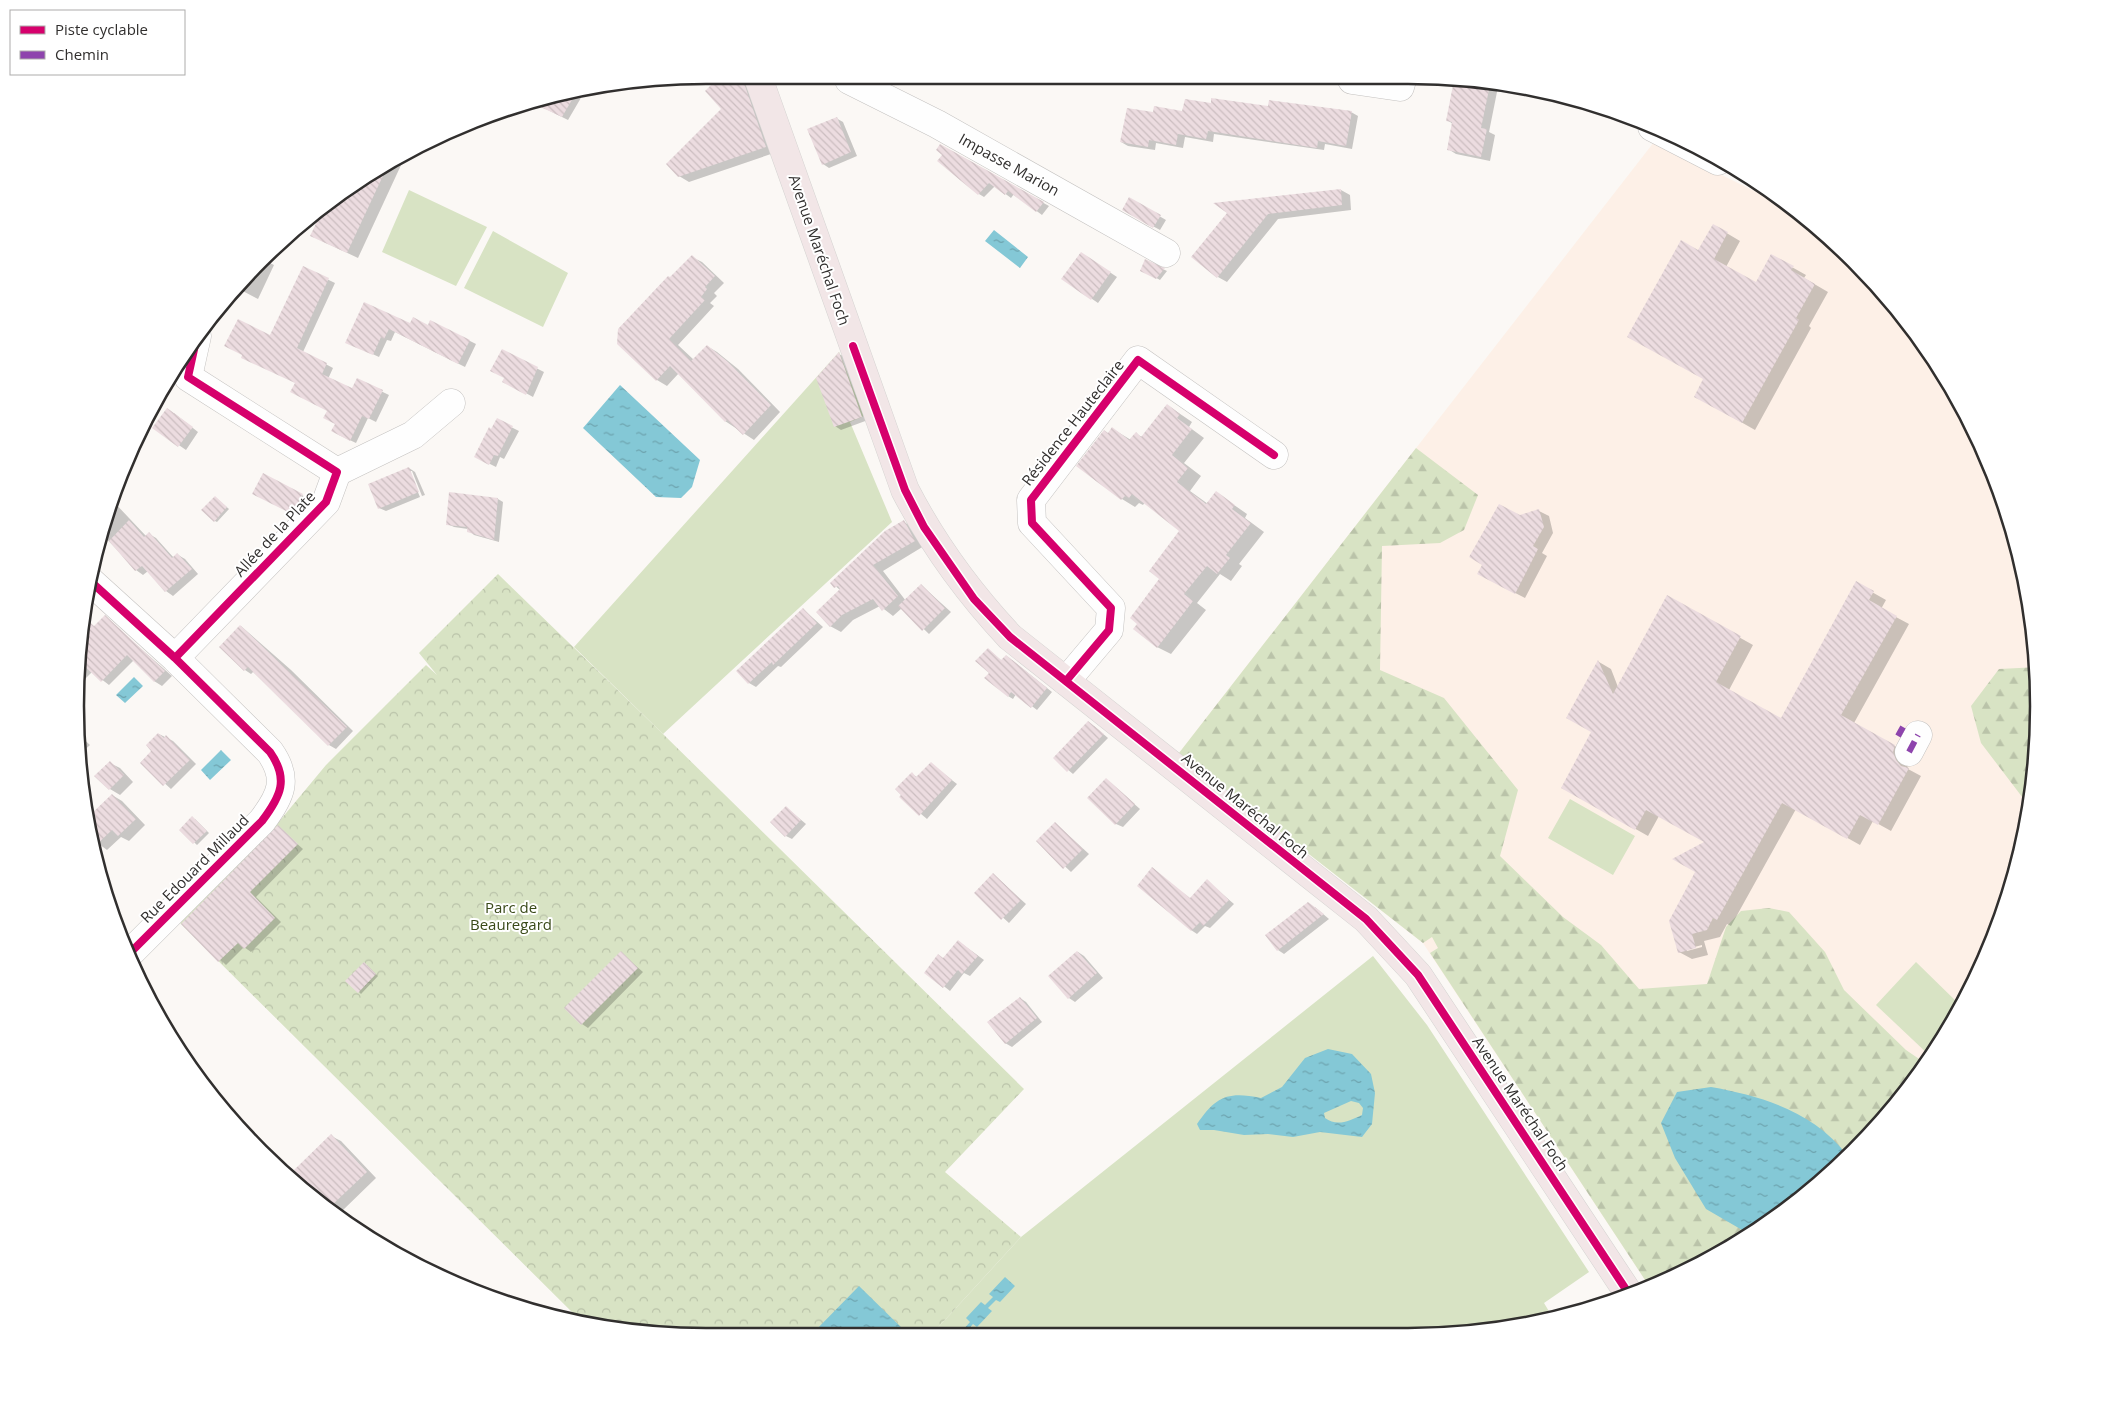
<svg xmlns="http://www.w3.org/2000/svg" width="2114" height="1412" font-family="'Open Sans',sans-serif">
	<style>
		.medical { fill: #fdf0e7 }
		.grass { fill: #d8e3c4 }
		.forest { fill: url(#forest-firs) }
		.park { fill: url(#park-crowns) }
		.water { fill: url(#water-ripples); fill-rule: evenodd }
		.shadow { fill: #0003; fill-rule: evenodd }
		.building { fill: url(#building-back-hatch) }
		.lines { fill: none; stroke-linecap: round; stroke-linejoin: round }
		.minor-casing { stroke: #c4c2c0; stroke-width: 29 }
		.major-casing { stroke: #d4d3d1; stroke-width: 29 }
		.minor { stroke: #fefefe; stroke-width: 28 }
		.major { stroke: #f2e6e7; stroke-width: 28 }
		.quiet { stroke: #8e44ad; stroke-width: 6; stroke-dasharray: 12 6; stroke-linecap: butt }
		.cycleway-casing { stroke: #fff; stroke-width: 11 }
		.cycleway { stroke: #d6006c; stroke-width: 8 }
		.labels { text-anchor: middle; stroke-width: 4; stroke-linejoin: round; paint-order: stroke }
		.street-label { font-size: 15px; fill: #312f2e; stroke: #fff }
		.park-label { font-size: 15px; fill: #394918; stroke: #fff }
		.rim { fill: none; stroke: #312f2e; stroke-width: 2.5 }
	</style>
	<defs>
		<pattern id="forest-firs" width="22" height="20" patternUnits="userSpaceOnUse" patternTransform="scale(1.25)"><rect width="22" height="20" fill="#d8e3c4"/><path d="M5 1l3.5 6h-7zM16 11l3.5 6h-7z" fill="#bac3a9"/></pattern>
		<pattern id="park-crowns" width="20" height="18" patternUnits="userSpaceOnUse" patternTransform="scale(1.25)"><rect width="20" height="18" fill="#d8e3c4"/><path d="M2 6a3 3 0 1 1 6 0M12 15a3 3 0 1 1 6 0" fill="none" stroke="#bac3a9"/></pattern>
		<pattern id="water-ripples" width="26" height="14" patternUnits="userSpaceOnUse" patternTransform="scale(1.25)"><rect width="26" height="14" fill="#84c8d6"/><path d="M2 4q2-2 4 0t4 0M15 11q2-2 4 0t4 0" fill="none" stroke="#6da3ae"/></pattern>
		<pattern id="building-back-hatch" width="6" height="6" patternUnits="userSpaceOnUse" patternTransform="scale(1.25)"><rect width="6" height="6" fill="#ecdce0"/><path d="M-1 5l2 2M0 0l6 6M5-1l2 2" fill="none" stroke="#cbbdc0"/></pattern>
	</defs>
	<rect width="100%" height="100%" fill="#fbf8f5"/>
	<path class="medical" d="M1654,142L1789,208L1824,232L1909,322L1974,427L2018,543L2038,665L2034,789L2005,909L1954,1022L1882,1122L1792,1207L1687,1272L1649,1286L1423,943L1179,753Z"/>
	<path class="grass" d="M409,190L487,227L456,286L382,252Z
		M493,231L568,273L543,327L464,288Z
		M839,352L864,416L850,422L892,522L663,734L574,647Z
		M1570,799L1635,836L1613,875L1548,838Z
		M1373,956L1427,1025L1589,1272L1544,1303L1553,1318L1449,1336L933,1333L1021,1237Z
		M1916,962L1961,1006L1954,1022L1930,1056L1876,1005Z"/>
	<path class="forest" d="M1416,448L1478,495L1464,530L1440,543L1382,546L1380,670L1444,698L1518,790L1500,856L1563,917L1601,945L1639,989L1707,984L1726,927L1741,911L1769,908L1789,912L1825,952L1844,990L1906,1050L1925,1063L1882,1122L1792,1207L1687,1272L1649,1286L1430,953L1438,948L1432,937L1423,943L1179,753Z
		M2038,667L2034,789L2029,806L1981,743L1971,706L1999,669Z"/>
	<path class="park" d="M498,574L663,734L1024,1089L945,1172L1021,1237L933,1333L623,1332L582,1322L180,923L277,824L326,765L426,665L437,675L419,653Z"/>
	<path class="water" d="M994,230L1028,257L1020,268L985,241Z
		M620,385L700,460L692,487L681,498L656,497L583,428Z
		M134,677L143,686L125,703L116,695Z
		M221,750L231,760L210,780L201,770Z
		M1328,1049L1352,1054L1371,1074L1375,1093L1372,1124L1362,1137L1320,1132L1293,1137L1268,1134L1244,1135L1214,1130H1200L1197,1124C1216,1096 1228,1091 1261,1098L1282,1087L1305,1058ZM1351,1101L1359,1103L1363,1108L1362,1115C1349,1121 1337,1127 1325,1118L1324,1113Z
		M1711,1087C1762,1096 1814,1112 1847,1155L1792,1207L1749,1234L1706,1209L1675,1158L1661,1123L1677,1092Z
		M1005,1277L1015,1286L1000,1302L996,1300L988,1308L992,1311L977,1327L973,1324L965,1333H954L958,1328L962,1331L970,1322L966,1318L981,1302L985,1305L993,1297L989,1294Z
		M859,1286L907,1333H813Z"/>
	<path class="shadow" d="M717,80H750L774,153L689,182L679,176L723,109Z
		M1491,80L1499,82L1489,132L1495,135L1490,161L1456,154L1448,149L1453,124L1447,120Z
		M583,90L585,91L568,120L536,104L539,100Z
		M1212,104L1351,112L1358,116L1352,149L1325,144L1324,150L1214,134L1213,142L1185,137L1183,148L1156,143L1155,150L1128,146L1121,142L1154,114L1183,112Z
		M836,118L843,122L857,156L829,168L823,164Z
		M941,146L1049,206L1042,215L1014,194L1011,198L995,186L984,197L979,194L944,155Z
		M398,161L402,163L358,258L322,241L324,210L321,208L355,182Z
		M1341,190L1350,195L1351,210L1278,219L1227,282L1218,277L1228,213Z
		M1130,199L1166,220L1160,230L1123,210Z
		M1713,225L1740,241L1726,267L1757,284L1772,256L1806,275L1804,278L1828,292L1809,326L1811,328L1755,430L1695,396L1704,379L1699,252Z
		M692,257L702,262L724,283L714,293L717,296L710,303L714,306L678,345L694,360L707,346L717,352L738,369L780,412L754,440L725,421L679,373L667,386L657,380L670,279Z
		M1087,257L1117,277L1098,303L1063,279Z
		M264,260L274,265L258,299L237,288Z
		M1146,261L1167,271L1160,280L1142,270Z
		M304,268L335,283L303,352L333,368L328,379L353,390L358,380L389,395L376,422L368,418L356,443L339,435L336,424L329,411L296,383L270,336Z
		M364,304L411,324L428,326L430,321L476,344L465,367L395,332L391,341L387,340L379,357L353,345Z
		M502,351L544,372L533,397L504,381L510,380Z
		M839,354L845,357L868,420L841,430L835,426Z
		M1167,405L1192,422L1189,427L1204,438L1184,463L1201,476L1190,491L1208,504L1217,493L1247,514L1245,518L1264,532L1239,564L1242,566L1231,581L1220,574L1197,603L1206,610L1171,654L1157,647L1161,579L1181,530L1145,502L1143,505L1139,503L1135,507L1122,499L1078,466L1113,429L1131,440L1136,434L1142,437Z
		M174,413L198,432L186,450L154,428Z
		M497,420L519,431L504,459L500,457L496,467L482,460Z
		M409,468L415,472L425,495L422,496L412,471H409L420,497L386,511L379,508Z
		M302,495L308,499L299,517L260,497Z
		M215,497L229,509L217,522L215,521Z
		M498,499L503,502L499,542L474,535L468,529L454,527L448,524Z
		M112,500L146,536L149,534L156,538L174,558L178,555L185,559L198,574L173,596L166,591L148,571L143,575L136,570L102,534Z
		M1539,511L1549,516L1553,533L1542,553L1547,556L1525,598L1488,579L1520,517Z
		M904,522L914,528L924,546L883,571L906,601L921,585L951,612L929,634L902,608L893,616L880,606L853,620L841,632L830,626L840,590L832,583Z
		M1856,583L1886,600L1881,609L1909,624L1854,723L1907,753L1906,760L1908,769L1921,776L1891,831L1873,821L1860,845L1796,809L1731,926L1727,924L1720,937L1704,941L1708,955L1692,959L1679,952L1697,872L1707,843L1659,816L1648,836L1563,788L1593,732L1599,662L1611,669L1618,687L1667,597L1753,645L1729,690L1781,719ZM1702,945V947L1687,951V949Z
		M803,609L823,627L781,667L778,666L756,687L749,683L738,671Z
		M105,617L172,676L162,686L154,681L134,660L109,685L92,672L76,688L79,643Z
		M241,626L291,670L353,731L336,749L329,745L254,671L251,674L245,670Z
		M988,649L1002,661L1012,660L1052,692L1037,710L1016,694L1013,699L1008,696L991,673Z
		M1094,726L1108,738L1073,774L1054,758Z
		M76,732L90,745L78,756L76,748Z
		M159,734L173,741L196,764L171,789L141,762L153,751Z
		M110,763L120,768L133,782L120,795L110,789L96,776Z
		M931,764L957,784L927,819L901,797L912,774L917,777Z
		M1106,779L1140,809L1123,827L1116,824Z
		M112,795L122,801L145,825L129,841L121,837L107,850L91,838L88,818Z
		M787,808L806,824L792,839L786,836Z
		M195,819L209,833L197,845L181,830Z
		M1055,823L1089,854L1071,872L1038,841Z
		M278,827L303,849L256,897L281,922L251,952L244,947L226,965L183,924Z
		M994,875L1026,904L1009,923L976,893Z
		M1207,881L1234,904L1210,928L1205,926L1197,934L1191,930V899Z
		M1315,907L1329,919L1284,954L1278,950Z
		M958,941L984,960L970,976L964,973L950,991L926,972L944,959Z
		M1078,952L1084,956L1103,978L1075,1002L1069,998Z
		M621,953L643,972L588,1028L582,1024Z
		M367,965L378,976L361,994L359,992Z
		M1020,998L1026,1002L1042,1022L1012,1047L1005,1043Z
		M331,1136L341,1141L376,1178L341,1212L331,1206L296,1170Z"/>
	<path class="building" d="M716,80H743L766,147L678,177L666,164L721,109L705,91Z
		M1454,80H1491L1481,128L1487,129L1481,157L1447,150L1452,122L1446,121Z
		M577,91L562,117L530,102L545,99Z
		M1211,98L1268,106L1269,100L1352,111L1346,146L1318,141L1317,148L1208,131L1206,139L1178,134L1176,145L1149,140L1148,147L1120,142L1127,108L1153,112L1154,106L1182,111L1185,99L1211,103Z
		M837,117L851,152L822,165L807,129Z
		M940,144L1044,202L1036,212L1008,191L1005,195L989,183L978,195L937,161L942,155L936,150Z
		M388,165L347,253L310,236L325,205L355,182Z
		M1341,189L1342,205L1268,214L1217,278L1191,257L1227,213L1213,203Z
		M1129,197L1161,215L1153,228L1122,210Z
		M1713,224L1728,232L1714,259L1756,282L1771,254L1794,266L1791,270L1815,284L1796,318L1799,320L1742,423L1694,397L1703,379L1627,337L1681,240L1698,250Z
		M1081,252L1111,272L1091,300L1061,279Z
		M692,255L715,276L705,287L707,289L701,297L705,300L669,339L691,361L707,345L728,362L771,405L743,435L727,420L725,422L670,366L656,381L617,344L618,329L668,276L670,277Z
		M1145,259L1165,268L1156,279L1140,271Z
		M303,266L329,278L297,348L327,363L322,374L352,388L357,378L383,390L369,419L362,416L350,441L331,431L335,424L323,418L327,411L290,392L295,383L241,358L242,355L224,346L238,319L270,335Z
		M364,302L410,323L413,317L428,325L430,320L470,340L458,364L389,329L384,339L381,337L373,355L345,343Z
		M502,349L538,367L526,395L502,382L504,378L490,371Z
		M839,352L862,417L834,427L816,378Z
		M1167,404L1180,414L1177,418L1192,429L1172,455L1188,468L1177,482L1206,504L1216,491L1235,505L1232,509L1251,523L1226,555L1230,558L1217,574L1207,566L1184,594L1193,601L1157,648L1133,629L1137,624L1130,618L1159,579L1149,571L1179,531L1132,494L1129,498L1125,496L1121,500L1076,466L1104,430L1108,433L1112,427L1129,440L1136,432L1141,437Z
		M167,408L193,427L178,447L152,428Z
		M497,418L513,426L498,456L494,455L489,465L474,457L489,427L491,429Z
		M409,467L419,492L378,509L368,484Z
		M263,473L303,494L292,514L252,494Z
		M449,492L498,498L494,540L467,532V527L446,525Z
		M215,496L227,507L214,522L201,510Z
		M1499,504L1520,515L1539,509L1544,527L1533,546L1538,549L1515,594L1477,574L1482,565L1469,557Z
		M129,520L144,537L149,532L172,558L177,553L192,569L165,592L142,566L135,571L109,541Z
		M904,520L915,541L873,565L898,596L882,611L873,599L842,615L830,627L816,612L840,589L838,586L834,588L830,583L885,531Z
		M1856,581L1874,591L1869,600L1897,616L1841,715L1895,745L1893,752L1896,760L1901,766L1909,768L1878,825L1860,815L1847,839L1782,803L1717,920L1713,918L1707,930L1692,934L1696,948L1678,953L1669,921L1695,872L1672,859L1704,842L1646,810L1635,830L1561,788L1591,732L1566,718L1598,660L1613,694L1667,595L1741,636L1716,682L1781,718Z
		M921,584L945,608L922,631L898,606Z
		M803,608L817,623L773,665L772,662L748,684L736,671Z
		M105,615L165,671L154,682L127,655L101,682L77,659L83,616L94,626Z
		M240,625L347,727L328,746L248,667L244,671L219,647Z
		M988,648L1001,660L1006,655L1047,688L1031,708L1011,692L1008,697L984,678L989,673L975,661Z
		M1088,721L1104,734L1067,772L1053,758Z
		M158,733L164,738L166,735L190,760L163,786L140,763L151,751L146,745Z
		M110,761L124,775L109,790L94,776Z
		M931,762L952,780L919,816L899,797L901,795L895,789L912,772L916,777Z
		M1106,778L1135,804L1115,825L1087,798Z
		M112,794L136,819L118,836L112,830L93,848L88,817Z
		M786,806L801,820L785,837L770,822Z
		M192,816L207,831L193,844L179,830Z
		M1055,822L1083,849L1063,869L1036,841Z
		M278,825L298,844L250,892L275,918L244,949L238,943L218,962L181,924Z
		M1152,867L1190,898L1207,879L1229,900L1203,926L1200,922L1191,931L1137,886Z
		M993,873L1021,900L1001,920L974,893Z
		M1308,902L1324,914L1277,951L1265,935Z
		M958,940L978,956L962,974L958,970L943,988L924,973L938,954L943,958Z
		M621,951L638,968L581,1025L564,1008Z
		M1077,951L1097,973L1068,999L1048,976Z
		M364,962L376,974L358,993L345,981Z
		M1020,997L1037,1018L1005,1044L987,1022Z
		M331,1134L367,1172L330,1207L294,1170Z"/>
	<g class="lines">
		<g class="minor-casing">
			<path id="minor" d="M849,80L937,124L1166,253
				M1352,80L1400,87L1402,80
				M1652,127L1718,161
				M337,472L413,435L451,403
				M88,579L175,658L270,752C289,779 281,796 262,821L131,952
				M175,658L326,502L337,472L188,377L197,336
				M1066,681L1109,630L1111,608L1032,523L1031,500L1138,360L1274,455
				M1909,752L1918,735"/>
		</g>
		<g class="major-casing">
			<path id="major" d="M759,80L905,490C934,546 967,591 1010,637L1366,919L1418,975L1629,1294"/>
		</g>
		<use href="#minor" class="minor"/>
		<use href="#major" class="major"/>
		<path class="quiet" d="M1898,736L1903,727
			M1909,752L1918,735"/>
		<g class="cycleway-casing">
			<path id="cycleway" d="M853,346L905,490L924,527L974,599L1010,637L1366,919L1418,975L1629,1294
				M88,579L175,658L270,752C289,779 281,796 262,821L131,952
				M175,658L326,502L337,472L188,377L197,336
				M1066,681L1109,630L1111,608L1032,523L1031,500L1138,360L1274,455"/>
		</g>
		<use href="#cycleway" class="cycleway"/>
	</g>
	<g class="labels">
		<g class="street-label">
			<text transform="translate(1009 165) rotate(29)" y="5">Impasse Marion</text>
			<text transform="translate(819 250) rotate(71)" y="5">Avenue Maréchal Foch</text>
			<text transform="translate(1073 423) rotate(-52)" y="5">Résidence Hauteclaire</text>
			<text transform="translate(275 534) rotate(-47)" y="5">Allée de la Plate</text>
			<text transform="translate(1245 806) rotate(39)" y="5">Avenue Maréchal Foch</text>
			<text transform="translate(195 869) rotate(-45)" y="5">Rue Edouard Millaud</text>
			<text transform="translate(1520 1104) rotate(56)" y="5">Avenue Maréchal Foch</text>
		</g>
		<g class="park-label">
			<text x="511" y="913">Parc de<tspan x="511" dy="17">Beauregard</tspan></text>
		</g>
	</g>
	<path d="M0 0H2114V1412H0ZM706 84H1408A622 622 0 0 1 2030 706V706A622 622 0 0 1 1408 1328H706A622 622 0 0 1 84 706V706A622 622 0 0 1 706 84Z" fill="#fff" fill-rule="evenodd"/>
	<path class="rim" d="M706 84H1408A622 622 0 0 1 2030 706V706A622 622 0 0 1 1408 1328H706A622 622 0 0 1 84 706V706A622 622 0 0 1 706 84Z"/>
	<rect x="10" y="10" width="175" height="65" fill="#ffffff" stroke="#adacab"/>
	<rect x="20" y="26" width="25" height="8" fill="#d6006c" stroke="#adacab"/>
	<text x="55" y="35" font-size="15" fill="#312f2e">Piste cyclable</text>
	<rect x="20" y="51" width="25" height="8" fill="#8e44ad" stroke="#adacab"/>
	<text x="55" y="60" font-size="15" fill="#312f2e">Chemin</text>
</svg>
